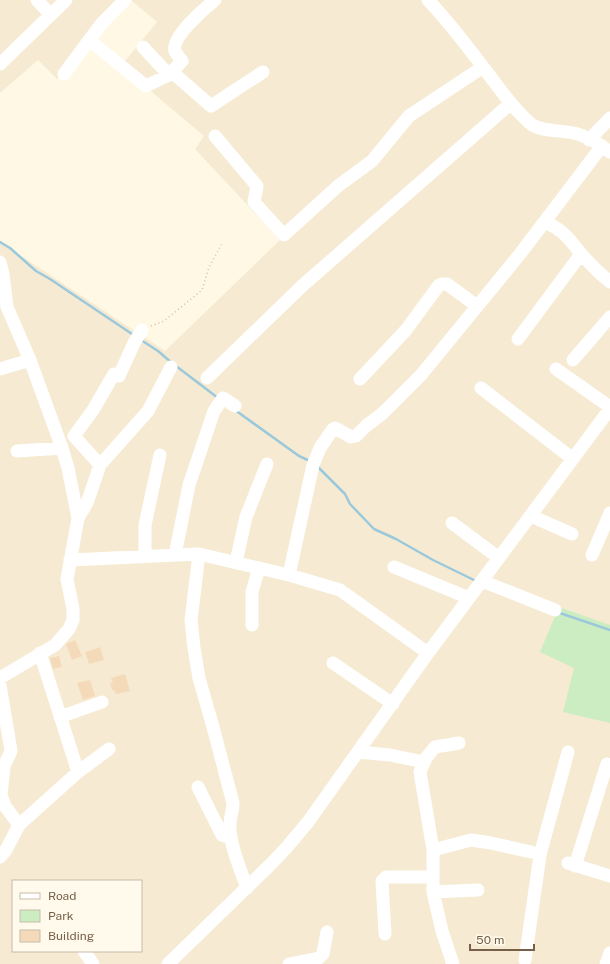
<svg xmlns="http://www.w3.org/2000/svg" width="610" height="964" font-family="'Public Sans',sans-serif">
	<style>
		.residential { fill: #f6ebd2; fill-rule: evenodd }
		.green { fill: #ccecc1 }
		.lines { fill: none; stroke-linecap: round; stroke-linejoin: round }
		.stream { stroke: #9cc8db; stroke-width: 2.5 }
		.building { fill: #f5daba }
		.path { stroke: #dabe9c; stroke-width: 1.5; stroke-dasharray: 1 3; stroke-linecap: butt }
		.minor { stroke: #fff; stroke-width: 13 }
	</style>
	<rect width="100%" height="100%" fill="#fef8e4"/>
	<path class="residential" d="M0,0H123L57,79L38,60L0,93Z
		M131,0H610V964H0V242L165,351L280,240L195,149L204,136L121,66L157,22ZM13,881H141V951H13Z"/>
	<path class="green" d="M559,607L610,625V723L563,712L574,668L540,652Z"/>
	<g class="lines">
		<path class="stream" d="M0,242L10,248L36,271L50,279L135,336
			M141,340L158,351L172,363
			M176,366L218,398
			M235,410L299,456L310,461
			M317,466L345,494L350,504L374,529L396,539L433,560L476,581
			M557,612L610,630"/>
	</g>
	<path class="building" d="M75,640L82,656L72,660L66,644Z
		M100,647L104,660L89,664L85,652Z
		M59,656L62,667L53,669L50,658Z
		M125,674L130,691L116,694L114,690H112L110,683H113L111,678Z
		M90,680L95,696L83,700L77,683Z"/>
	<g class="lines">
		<path class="path" d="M151,326L164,321L202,290L209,267L223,242"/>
		<path class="minor" d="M37,0L51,15
			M428,0C449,22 468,47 486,71C500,89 513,109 531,124C541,132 565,130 578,134C589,138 601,145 610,152
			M89,40L146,86L169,75L182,61C180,58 176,54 175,51C171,37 205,8 215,0
			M143,47L169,75
			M0,64L66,0
			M172,72L211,106L263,72
			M64,74L102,23L125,0
			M215,136L257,186L254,202L284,235L338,186L372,161L409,116L483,67
			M589,140L610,118
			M545,222C565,231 569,239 582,255C591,265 600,274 610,282
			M0,262L3,274L7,307L30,360L62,448L68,468L78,518L67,579L73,609V620L69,629L55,645L0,678
			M518,339L581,254
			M573,360L610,317
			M0,369L30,360
			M556,369L610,407
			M207,378L302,286L510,104
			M360,379L406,330L439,285L443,284H447L477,306
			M481,388L573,459
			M17,451L62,448
			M100,465L74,436L93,410L114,374L119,376L134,343L142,330
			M531,516L572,534
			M78,518L87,503L100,465L148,411L171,367
			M452,523L499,558
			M199,554L191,620L194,648L199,678L213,727L233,803C233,811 229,820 230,828C230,846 241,871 247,888
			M175,555L189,485L214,411L223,398L235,406
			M592,555L610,513
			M145,556V525L160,455
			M70,560L199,554L289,575L340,590L428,653
			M236,562L246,517L267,464
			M394,567L469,598
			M289,575L313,465L320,448L333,429L335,428L351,437L356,436L366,426L383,413L421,375L520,254L602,146
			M482,581L555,610
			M252,625V592L259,568
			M40,653L78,772
			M333,663L393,704
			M0,685L11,751L4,766L1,795L5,806L19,825
			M60,717L102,702
			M358,752L390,755L424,762
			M198,787L222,835L231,838
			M433,850L420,772L426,758L435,747L459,743
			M0,857L6,850L19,825L78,772L109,749
			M568,863L610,876
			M575,866L607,764
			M433,892L478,890
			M385,934L382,881L386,877H433
			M84,951L93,964
			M525,960L540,855L568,752
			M168,964L271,864L287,847L308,822L428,653L610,409
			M289,964L319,958L323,954L327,932
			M453,964L442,931L433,892V850L471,840L491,843L531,852
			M606,964L610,953"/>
	</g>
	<rect x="12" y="880" width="130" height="72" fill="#fffaec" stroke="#c9bcaa"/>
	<rect x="20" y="893" width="20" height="6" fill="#ffffff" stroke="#c9bcaa"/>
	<text x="48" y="900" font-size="12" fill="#786048">Road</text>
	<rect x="20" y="910" width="20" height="12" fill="#ccecc1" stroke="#c9bcaa"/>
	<text x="48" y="920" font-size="12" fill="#786048">Park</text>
	<rect x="20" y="930" width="20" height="12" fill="#f5daba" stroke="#c9bcaa"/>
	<text x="48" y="940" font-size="12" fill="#786048">Building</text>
	<path d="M470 944v6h64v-6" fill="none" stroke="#786048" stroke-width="2"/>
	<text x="476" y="944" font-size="12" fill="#786048" stroke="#fffaec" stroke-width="3" paint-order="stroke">50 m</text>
</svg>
